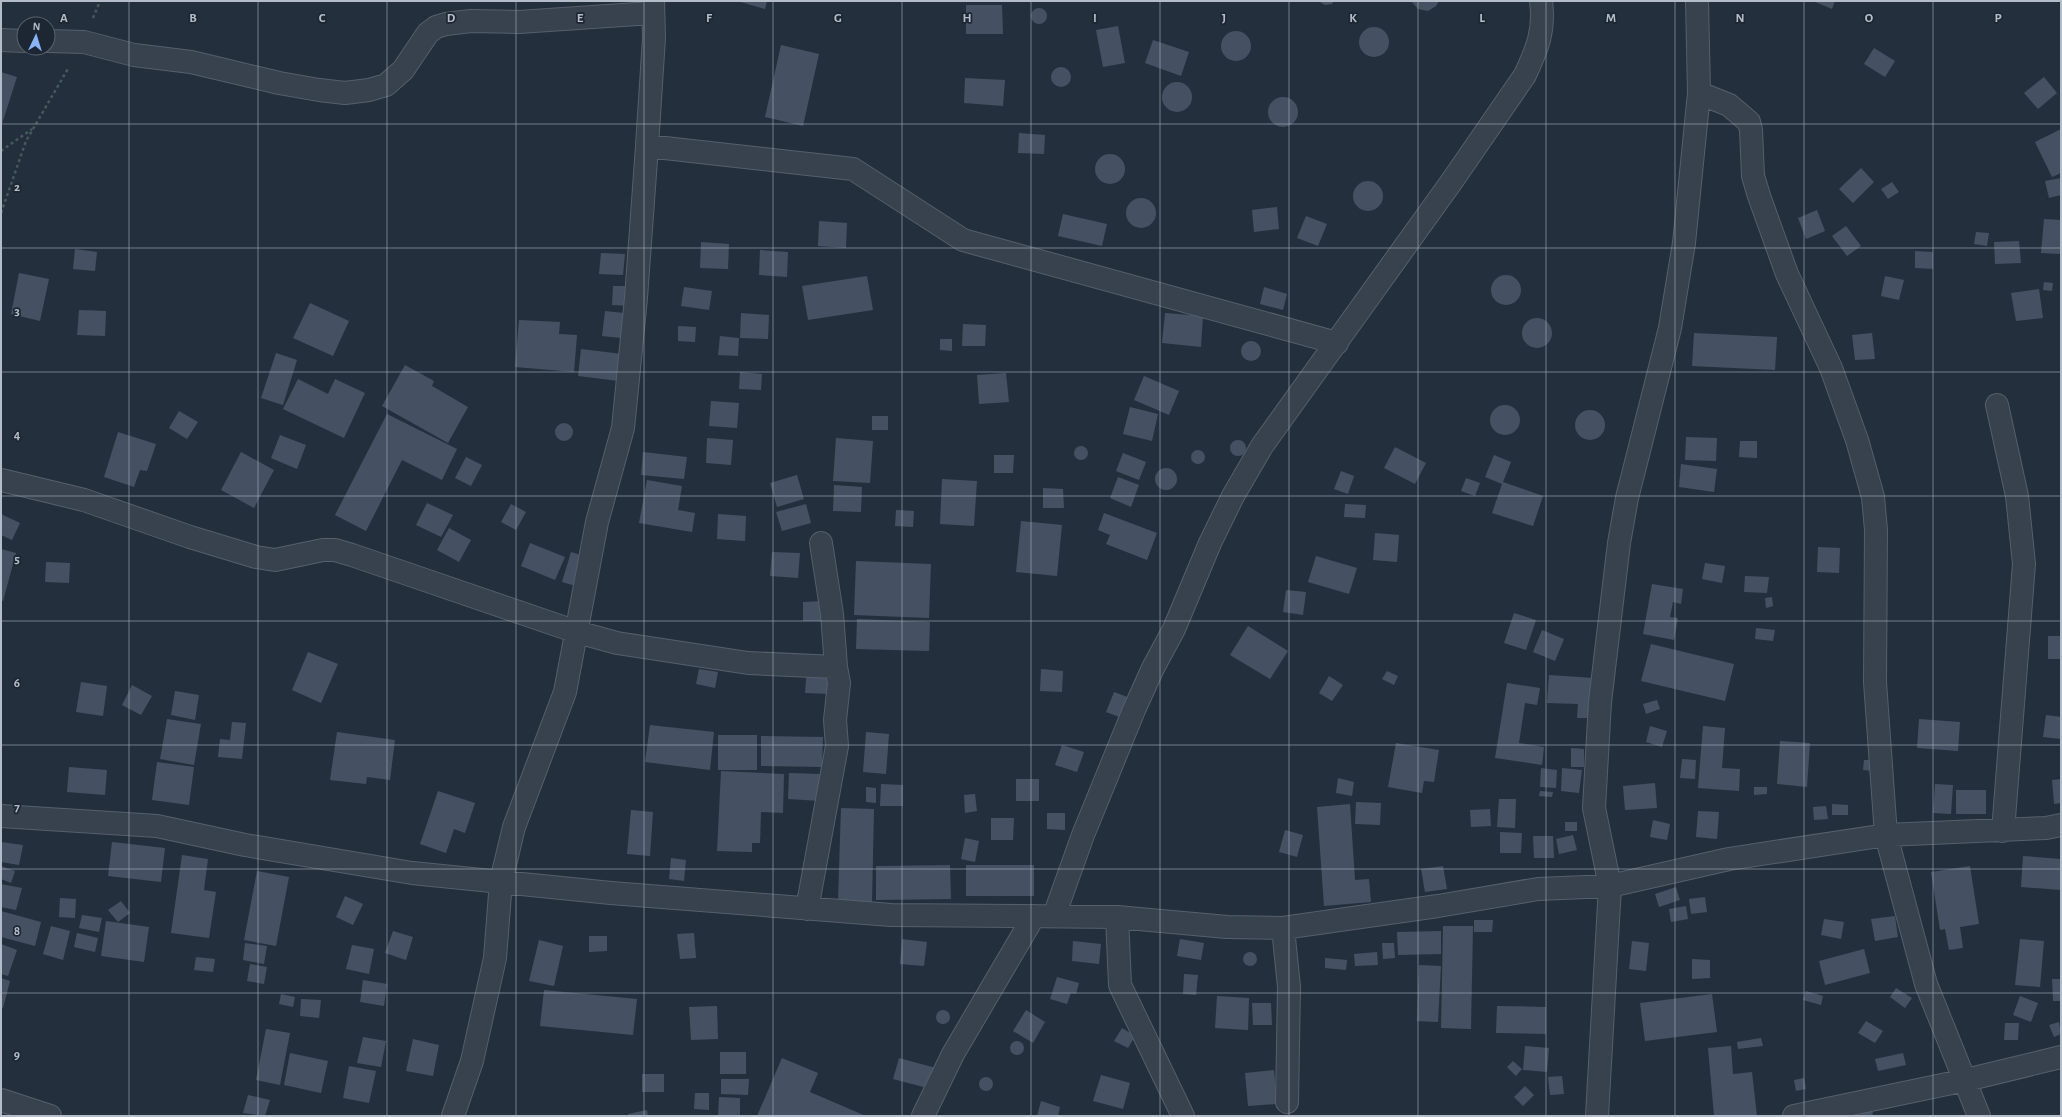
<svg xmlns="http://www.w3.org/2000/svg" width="2062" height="1117" font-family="'Alegreya Sans',sans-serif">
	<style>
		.building { fill: #455162 }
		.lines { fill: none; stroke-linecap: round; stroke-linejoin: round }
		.street-casing { stroke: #565f6c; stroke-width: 24 }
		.path { stroke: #44595c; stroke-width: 2.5; stroke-dasharray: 3 3; stroke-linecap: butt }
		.street { stroke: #38414e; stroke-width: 22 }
		.grid { fill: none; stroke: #b4bcc9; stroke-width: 1; stroke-opacity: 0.55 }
		.grid-label { font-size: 13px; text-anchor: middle; font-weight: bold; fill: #b4bcc9; stroke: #1d2633; stroke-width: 3.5; stroke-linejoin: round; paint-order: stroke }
	</style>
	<rect width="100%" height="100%" fill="#242f3e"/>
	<path class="building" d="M737,1H767L765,9Z
		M1318,1H1334L1332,4L1325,5Z
		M1411,1H1439L1436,6L1428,11L1418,9Z
		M1813,1H1835L1832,9Z
		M966,5H1002L1003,34H966Z
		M1031 16a8 8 0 1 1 16 0a8 8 0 1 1-16 0Z
		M1118,26L1125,63L1103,67L1096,30Z
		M1359 42a15 15 0 1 1 30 0a15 15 0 1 1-30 0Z
		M1221 46a15 15 0 1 1 30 0a15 15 0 1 1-30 0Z
		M1153,40L1189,52L1181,76L1145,63Z
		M781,45L819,54L803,126L765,117Z
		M1874,48L1895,61L1885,77L1864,64Z
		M1051 77a10 10 0 1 1 20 0a10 10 0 1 1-20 0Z
		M1,72L17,77L1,127Z
		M2044,77L2057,93L2038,109L2024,93Z
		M965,78L1005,80L1003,106L964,103Z
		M1162 97a15 15 0 1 1 30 0a15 15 0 1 1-30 0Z
		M1268 112a15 15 0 1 1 30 0a15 15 0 1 1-30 0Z
		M2061,129V173L2052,177L2035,142Z
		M1019,133L1045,135L1044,154L1018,153Z
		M1095 169a15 15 0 1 1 30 0a15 15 0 1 1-30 0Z
		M1861,168L1874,182L1853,203L1839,189Z
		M2061,178V195L2049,198L2045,181Z
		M1353 196a15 15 0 1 1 30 0a15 15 0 1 1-30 0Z
		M1892,182L1899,192L1888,199L1881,189Z
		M1126 213a15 15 0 1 1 30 0a15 15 0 1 1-30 0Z
		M1277,207L1279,229L1254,232L1252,210Z
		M1817,210L1825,231L1806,239L1798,218Z
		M1063,214L1107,224L1102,246L1058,236Z
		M1306,216L1327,224L1318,246L1297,238Z
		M2044,219L2061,220V254L2041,253Z
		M819,221L847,223L846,248L818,246Z
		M1846,226L1861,246L1847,256L1832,236Z
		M1976,232L1989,233L1987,246L1974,244Z
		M2019,241L2021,263L1995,264L1994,242Z
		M701,242L729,244L728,269L700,268Z
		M75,249L97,252L95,271L73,269Z
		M760,250L788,252L787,277L759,275Z
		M1915,251L1933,252V269L1915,268Z
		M601,253L625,254L623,275L599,274Z
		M19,273L49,279L40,321L11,314Z
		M1491 290a15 15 0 1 1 30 0a15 15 0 1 1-30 0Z
		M867,276L873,310L808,320L802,286Z
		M1885,276L1904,280L1899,300L1881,296Z
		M2044,282L2053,283L2052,291L2043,290Z
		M613,286H630V306L612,305Z
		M684,287L712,291L709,310L681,306Z
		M1264,287L1287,294L1283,310L1260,304Z
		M2039,289L2043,318L2016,321L2011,293Z
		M310,303L349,321L333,356L293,338Z
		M79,310L106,311L105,336L77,335Z
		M605,311L624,313L621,338L602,336Z
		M741,313L769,315L768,339L740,338Z
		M1165,313L1203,316L1201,347L1162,343Z
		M1522 333a15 15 0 1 1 30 0a15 15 0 1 1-30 0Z
		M519,320L560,322L559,334L577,335L574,372L515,367Z
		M963,324L986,325L985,346H962Z
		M678,326L696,327L695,342L678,341Z
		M1694,333L1777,337L1775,370L1692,366Z
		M1872,333L1875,359L1855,360L1852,335Z
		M720,336L739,338L738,356L718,355Z
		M940,339H952V351L940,350Z
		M1241 351a10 10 0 1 1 20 0a10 10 0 1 1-20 0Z
		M581,349L622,354L619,381L578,376Z
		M276,353L297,360L283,405L261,398Z
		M405,365L434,381L432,386L468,407L448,443L382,406Z
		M740,372L762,374L761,390L739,389Z
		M1006,373L1009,402L979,404L977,375Z
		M1144,376L1179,391L1169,415L1134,400Z
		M298,379L328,394L335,379L365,393L344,438L283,409Z
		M711,401L739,403L737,428L709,426Z
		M1490 420a15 15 0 1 1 30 0a15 15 0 1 1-30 0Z
		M1130,407L1158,414L1152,441L1123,434Z
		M1575 425a15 15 0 1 1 30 0a15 15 0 1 1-30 0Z
		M179,411L198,422L187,439L169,428Z
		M387,414L457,449L442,480L402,460L366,531L335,515Z
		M872,416H888V430H872Z
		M555 432a9 9 0 1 1 18 0a9 9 0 1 1-18 0Z
		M118,432L156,444L147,471L140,470L134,487L104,477Z
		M280,435L306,445L297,469L271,458Z
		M1686,437L1717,438L1716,461L1685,460Z
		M707,438L733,440L731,465L706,463Z
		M836,438L873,441L870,483L833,481Z
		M1230 448a8 8 0 1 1 16 0a8 8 0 1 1-16 0Z
		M1740,441H1757V458L1739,457Z
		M1074 453a7 7 0 1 1 14 0a7 7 0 1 1-14 0Z
		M1395,447L1426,463L1415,484L1384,468Z
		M1191 457a7 7 0 1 1 14 0a7 7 0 1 1-14 0Z
		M241,452L274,470L254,508L221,490Z
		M643,452L687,457L684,479L641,475Z
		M1123,453L1146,462L1139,480L1116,471Z
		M994,455H1014L1013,473H994Z
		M1494,455L1511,462L1503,482L1543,496L1533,526L1492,513L1502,484L1485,477Z
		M466,457L482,465L471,486L455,478Z
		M1681,464L1717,469L1714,492L1679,487Z
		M1155 479a11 11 0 1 1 22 0a11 11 0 1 1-22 0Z
		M1341,471L1354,476L1348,494L1334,489Z
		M797,475L804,499L777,507L770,483Z
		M1118,477L1139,485L1131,507L1110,498Z
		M1466,478L1480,483L1475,496L1461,491Z
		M942,479L977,481L974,526L940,524Z
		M647,480L682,486L678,510L695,513L692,532L639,523Z
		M834,485L862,487L861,512L833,511Z
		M1043,488L1063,489L1064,508H1043Z
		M427,503L453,515L441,537L416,525Z
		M511,504L526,512L516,530L501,522Z
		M806,504L811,523L782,531L776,512Z
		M1345,504L1366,505L1365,518L1344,517Z
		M896,510L914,511L913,527L895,526Z
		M1104,513L1157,533L1147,560L1106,544L1110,535L1098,530Z
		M1,514L20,523L12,540L1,535Z
		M718,514L746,516L745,541L717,539Z
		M1021,521L1062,525L1057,576L1016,572Z
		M449,528L471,540L459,562L437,550Z
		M1375,533L1399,535L1397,562L1373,560Z
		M530,543L565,557L555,580L521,566Z
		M1818,547L1840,548L1839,573L1817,572Z
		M1,549L16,553L3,601L1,600Z
		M571,552L588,557L579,587L562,582Z
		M772,552L800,553L798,578L770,576Z
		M1316,556L1357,568L1349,594L1308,582Z
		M856,561L931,564L929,618L854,615Z
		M46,562L70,563L69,583L45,582Z
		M1705,563L1725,566L1722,583L1702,579Z
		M1745,576L1769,577L1767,593L1744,592Z
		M1652,584L1683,589L1681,604L1673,602L1670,617L1678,618L1674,640L1643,634Z
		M1286,590L1306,592L1303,615L1283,612Z
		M1772,597L1773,606L1766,608L1765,598Z
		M822,601L823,621H803V602Z
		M1514,613L1536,620L1526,650L1504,643Z
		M857,619L930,622L929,651L856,649Z
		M1248,626L1288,651L1270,679L1230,655Z
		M1756,628L1775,630L1773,641L1755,639Z
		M1542,630L1564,639L1555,661L1533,652Z
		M2048,636H2061V659H2048Z
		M1651,644L1734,664L1725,701L1641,681Z
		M308,652L338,664L321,703L292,690Z
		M807,667L831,669L830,694L805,693Z
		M699,669L718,672L715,688L696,684Z
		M1041,669L1063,671L1062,692L1040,691Z
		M1387,671L1398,676L1394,685L1382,679Z
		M1549,675L1593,678L1591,718H1577L1578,704L1547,703Z
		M1329,676L1343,685L1332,701L1319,693Z
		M81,682L107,686L103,716L76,712Z
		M1507,683L1540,688L1537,705L1525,703L1519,743L1544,747L1542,765L1495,758Z
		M132,685L152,696L141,715L122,705Z
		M175,691L199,695L195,720L171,715Z
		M1114,692L1135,700L1127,720L1106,712Z
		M1657,700L1660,709L1646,714L1643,704Z
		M2046,715L2061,717V739L2043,737Z
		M167,719L201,724L194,765L160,759Z
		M1919,719L1960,722L1958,751L1917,748Z
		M232,722L246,723L242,759L218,757L220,739L230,740Z
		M650,725L714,732L710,770L645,762Z
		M1650,726L1667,731L1662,747L1646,742Z
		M1703,726L1725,728L1722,768L1740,769L1739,791L1698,788Z
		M337,732L395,740L390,780L367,777L366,784L330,780Z
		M866,732L889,734L886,774L863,772Z
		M718,735H757V770H718Z
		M761,736L823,737L822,767L761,766Z
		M1780,741L1810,743L1807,787L1777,784Z
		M1396,743L1439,750L1434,782L1424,781L1422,793L1388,787Z
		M1062,745L1084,752L1077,772L1055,765Z
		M1571,748L1584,749V767H1571Z
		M1682,759L1696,760L1695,779L1680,778Z
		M1864,760H1874L1873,771L1863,770Z
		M157,762L194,767L189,805L152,800Z
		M69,767L107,770L105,795L67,792Z
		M1541,768L1557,770L1556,788L1540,787Z
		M1562,768L1582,770L1579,793L1561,791Z
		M721,771L784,774L783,813L761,812L760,843H752V852L717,851Z
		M789,773L821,774L820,801L788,799Z
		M1338,778L1354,782L1352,796L1336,793Z
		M1016,779H1039V801H1016Z
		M2061,779V803L2054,804L2052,780Z
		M1655,783L1657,808L1625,810L1623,786Z
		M881,784L903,785V806H880Z
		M1935,784L1953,785L1951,814L1933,813Z
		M866,787L876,788V803L866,802Z
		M1754,787H1767V794L1754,795Z
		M1956,790H1986V814H1956Z
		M438,791L475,803L465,833L454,829L446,853L420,844Z
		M1540,791L1553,792L1552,797L1539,796Z
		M975,794L977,811L965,813L964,795Z
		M1499,799H1516L1515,828L1497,827Z
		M1356,802L1381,803L1380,825L1355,824Z
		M1350,804L1355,880L1369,879L1371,902L1324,906L1317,807Z
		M1832,804L1848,805V815H1832Z
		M1826,806L1828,819L1814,820L1813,807Z
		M841,808L874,809L872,902L838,901Z
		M1490,809L1491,826L1471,827L1470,810Z
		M631,810L653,812L650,856L627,854Z
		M1698,811L1719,812L1717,839L1696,837Z
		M1047,813H1065V830L1047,829Z
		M991,818H1014L1013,840H991Z
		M1653,820L1670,824L1667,840L1650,837Z
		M1565,822H1577V831H1565Z
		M1285,830L1303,835L1297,857L1279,852Z
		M1500,832L1522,833L1521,853H1500Z
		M1573,835L1577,850L1559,854L1556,839Z
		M1533,836H1553L1554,858H1534Z
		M965,838L979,841L975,862L961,859Z
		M1,842L23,845L19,865L1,862Z
		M112,842L165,848L161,882L108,876Z
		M182,855L208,859L204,890L216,892L209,938L171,933Z
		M2023,856L2061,859V890L2021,887Z
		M671,858L686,860L684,881L669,879Z
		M950,865L951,899L876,900V866Z
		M966,865H1034V896H966Z
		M1,866L15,871L11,883L1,879Z
		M1443,866L1447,889L1425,892L1421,869Z
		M1970,866L1979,924L1960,927L1963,948L1949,950L1945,929L1940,930L1931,872Z
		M257,871L289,877L276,946L244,940Z
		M1,884L22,888L16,910L1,907Z
		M1676,887L1680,900L1659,907L1655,894Z
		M345,896L363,904L353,925L336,917Z
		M1705,897L1707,912L1691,914L1689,899Z
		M60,898L76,899L75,918L59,917Z
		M121,901L130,913L118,922L108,910Z
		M1686,906L1688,919L1671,922L1669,909Z
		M1,911L41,922L35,946L1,937Z
		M82,915L102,918L99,932L79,928Z
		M1895,916L1898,937L1875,941L1871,919Z
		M1824,919L1844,922L1841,939L1821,935Z
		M1474,920H1493L1492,932H1474Z
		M106,921L149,927L144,962L101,956Z
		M51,926L70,931L63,960L43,954Z
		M1443,926H1473L1471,1029L1441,1028Z
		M393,931L413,937L406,960L385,953Z
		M1441,931V954L1398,955L1397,932Z
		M77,933L98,938L95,952L74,947Z
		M694,933L696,958L680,959L677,934Z
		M589,936H607V951L589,952Z
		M902,939L927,942L924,966L900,964Z
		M1180,939L1204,943L1201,960L1177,956Z
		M2020,939L2044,941L2040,987L2015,985Z
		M539,940L563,946L554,986L529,981Z
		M1073,941L1101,944L1099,964L1072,961Z
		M1632,941L1649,943L1646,971L1629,969Z
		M245,943L267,946L264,964L243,960Z
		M1382,943H1394L1395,958L1383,959Z
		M1,944L17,950L8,976L1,974Z
		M352,945L374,949L369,974L346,969Z
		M1864,949L1870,973L1825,985L1819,961Z
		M1377,952L1378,965L1355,966L1354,954Z
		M1243 959a7 7 0 1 1 14 0a7 7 0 1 1-14 0Z
		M196,957L215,959L213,972L194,970Z
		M1325,958L1347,960L1346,970L1325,968Z
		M1692,959L1710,960V978L1692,979Z
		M250,964L267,967L264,984L247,981Z
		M1419,965L1441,966L1438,1022L1417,1021Z
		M1184,974L1198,975L1196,995L1183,994Z
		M1057,977L1079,983L1076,994L1071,993L1067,1004L1050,999Z
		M1,978L10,981L3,1008L1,1007Z
		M2052,979H2061V1001H2053Z
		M363,980L387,984L384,1006L360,1002Z
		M1896,988L1912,998L1905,1008L1890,997Z
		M544,990L637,999L633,1035L540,1026Z
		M1806,991L1823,996L1821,1005L1803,1000Z
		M281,994L295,997L293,1007L279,1004Z
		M1712,994L1717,1032L1645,1041L1640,1003Z
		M1217,996L1249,998L1248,1030L1215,1028Z
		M2020,996L2038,1003L2031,1022L2013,1015Z
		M301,999L321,1000L319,1018L300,1016Z
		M1252,1003H1271L1272,1025H1253Z
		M717,1006L718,1039L691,1040L689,1007Z
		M1497,1006L1546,1007V1034L1496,1033Z
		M1026,1010L1045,1022L1033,1043L1013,1031Z
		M936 1017a7 7 0 1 1 14 0a7 7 0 1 1-14 0Z
		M1866,1021L1883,1031L1875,1043L1858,1033Z
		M2059,1022L2061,1034L2054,1037L2049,1025Z
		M2005,1023H2019L2018,1040H2004Z
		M1122,1028L1135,1036L1128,1048L1114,1041Z
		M266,1029L290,1033L280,1085L256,1080Z
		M363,1037L386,1041L381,1067L357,1063Z
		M1761,1038L1763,1046L1738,1049L1737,1042Z
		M413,1039L439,1045L433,1076L406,1071Z
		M1010 1048a7 7 0 1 1 14 0a7 7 0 1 1-14 0Z
		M1525,1046L1549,1048L1547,1072L1523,1070Z
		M1731,1046L1733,1074L1752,1072L1757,1116H1714L1708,1048Z
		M720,1052H746V1074H720Z
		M290,1053L328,1061L321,1093L284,1085Z
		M1903,1053L1906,1065L1878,1071L1875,1059Z
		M782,1058L818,1073L810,1092L866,1116H757Z
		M899,1058L936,1068L931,1089L893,1079Z
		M1513,1061L1522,1069L1516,1076L1507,1067Z
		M349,1066L376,1071L369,1103L343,1098Z
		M1274,1070L1277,1104L1248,1106L1245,1073Z
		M642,1074H664V1092H642Z
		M1101,1075L1130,1083L1123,1109L1093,1101Z
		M1562,1076L1564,1094L1550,1095L1548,1077Z
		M979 1084a7 7 0 1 1 14 0a7 7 0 1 1-14 0Z
		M1804,1078L1806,1089L1796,1091L1794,1080Z
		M721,1079H749L748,1095L721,1094Z
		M1525,1086L1534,1095L1523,1106L1514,1097Z
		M695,1093H709V1110L694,1109Z
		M248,1095L270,1100L265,1116L243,1113Z
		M719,1097L740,1098V1116H718Z
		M1041,1101L1060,1107L1058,1116H1037Z
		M647,1110L648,1116H629L628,1114Z
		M1860,1111L1873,1112L1872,1116H1860Z"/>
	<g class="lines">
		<g class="street-casing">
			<path id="street" d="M1,40L24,41
				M48,41L84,42L134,55L191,62L279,83L319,90L345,93L369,90L386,85L403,70L428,33L436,27L446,24L471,21L519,22L652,13
				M1699,93L1729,105L1749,122L1751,130L1753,176L1759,196L1787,274L1831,368L1857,440L1873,497L1876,530L1875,682L1886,835L1926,984L1979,1116
				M647,146L853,169L963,240L1337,343
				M1997,405L2017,496L2024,564L2003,831
				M1,480L84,500L190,537L256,557L275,560L323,550H335L352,555L577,632L617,643L748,663L836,667
				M1,816L157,826L245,845L412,873L611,893L891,915L1117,917L1227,927L1283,928L1438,906L1538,889L1610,886L1729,859L1886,835L2046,828L2061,825
				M807,909L837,746L835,720L839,683L836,667L832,614L821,543
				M1054,916L1083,835L1134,710L1153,668L1174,629L1210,543L1233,496L1262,446L1452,181L1525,75C1537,49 1545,31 1541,1
				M1117,917L1120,985L1183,1116
				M1283,928L1289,987L1287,1102
				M1,1100L50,1116
				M453,1116L472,1061L495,958L501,881L514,827L565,692L597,522L623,428L636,298L647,146L654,38L653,1
				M923,1116L953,1054L1034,916
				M1597,1116L1610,886L1594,808L1600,702L1619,543L1627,498L1670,328L1684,243L1699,93L1697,1
				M1794,1116L1966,1080L2061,1057"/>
		</g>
		<path class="path" d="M93,18L100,1
			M1,151L32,129
			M1,213L26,141L69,67"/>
		<use href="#street" class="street"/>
	</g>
	<path class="grid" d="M129,1V1116M258,1V1116M387,1V1116M516,1V1116M644,1V1116M773,1V1116M902,1V1116M1031,1V1116M1160,1V1116M1289,1V1116M1418,1V1116M1546,1V1116M1675,1V1116M1804,1V1116M1933,1V1116M1,124H2061M1,248H2061M1,372H2061M1,496H2061M1,621H2061M1,745H2061M1,869H2061M1,993H2061"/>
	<g class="grid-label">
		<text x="64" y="22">A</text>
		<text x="193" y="22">B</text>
		<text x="322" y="22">C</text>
		<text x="451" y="22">D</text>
		<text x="580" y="22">E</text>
		<text x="709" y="22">F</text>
		<text x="838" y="22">G</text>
		<text x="967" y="22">H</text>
		<text x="1095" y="22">I</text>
		<text x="1224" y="22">J</text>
		<text x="1353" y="22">K</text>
		<text x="1482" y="22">L</text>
		<text x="1611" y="22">M</text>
		<text x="1740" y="22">N</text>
		<text x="1869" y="22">O</text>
		<text x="1998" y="22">P</text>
		<text x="17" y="191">2</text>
		<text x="17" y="315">3</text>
		<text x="17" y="439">4</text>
		<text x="17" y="563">5</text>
		<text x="17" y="687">6</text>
		<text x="17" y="811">7</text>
		<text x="17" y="935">8</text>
		<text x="17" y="1059">9</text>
	</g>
	<rect width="2062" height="1117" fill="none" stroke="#b4bcc9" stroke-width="4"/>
	<g transform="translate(36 36) rotate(4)"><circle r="19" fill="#1d2633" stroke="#59626f"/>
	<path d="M0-3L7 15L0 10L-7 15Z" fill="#8ab4f8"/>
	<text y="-6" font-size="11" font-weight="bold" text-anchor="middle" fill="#b4bcc9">N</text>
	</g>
</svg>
